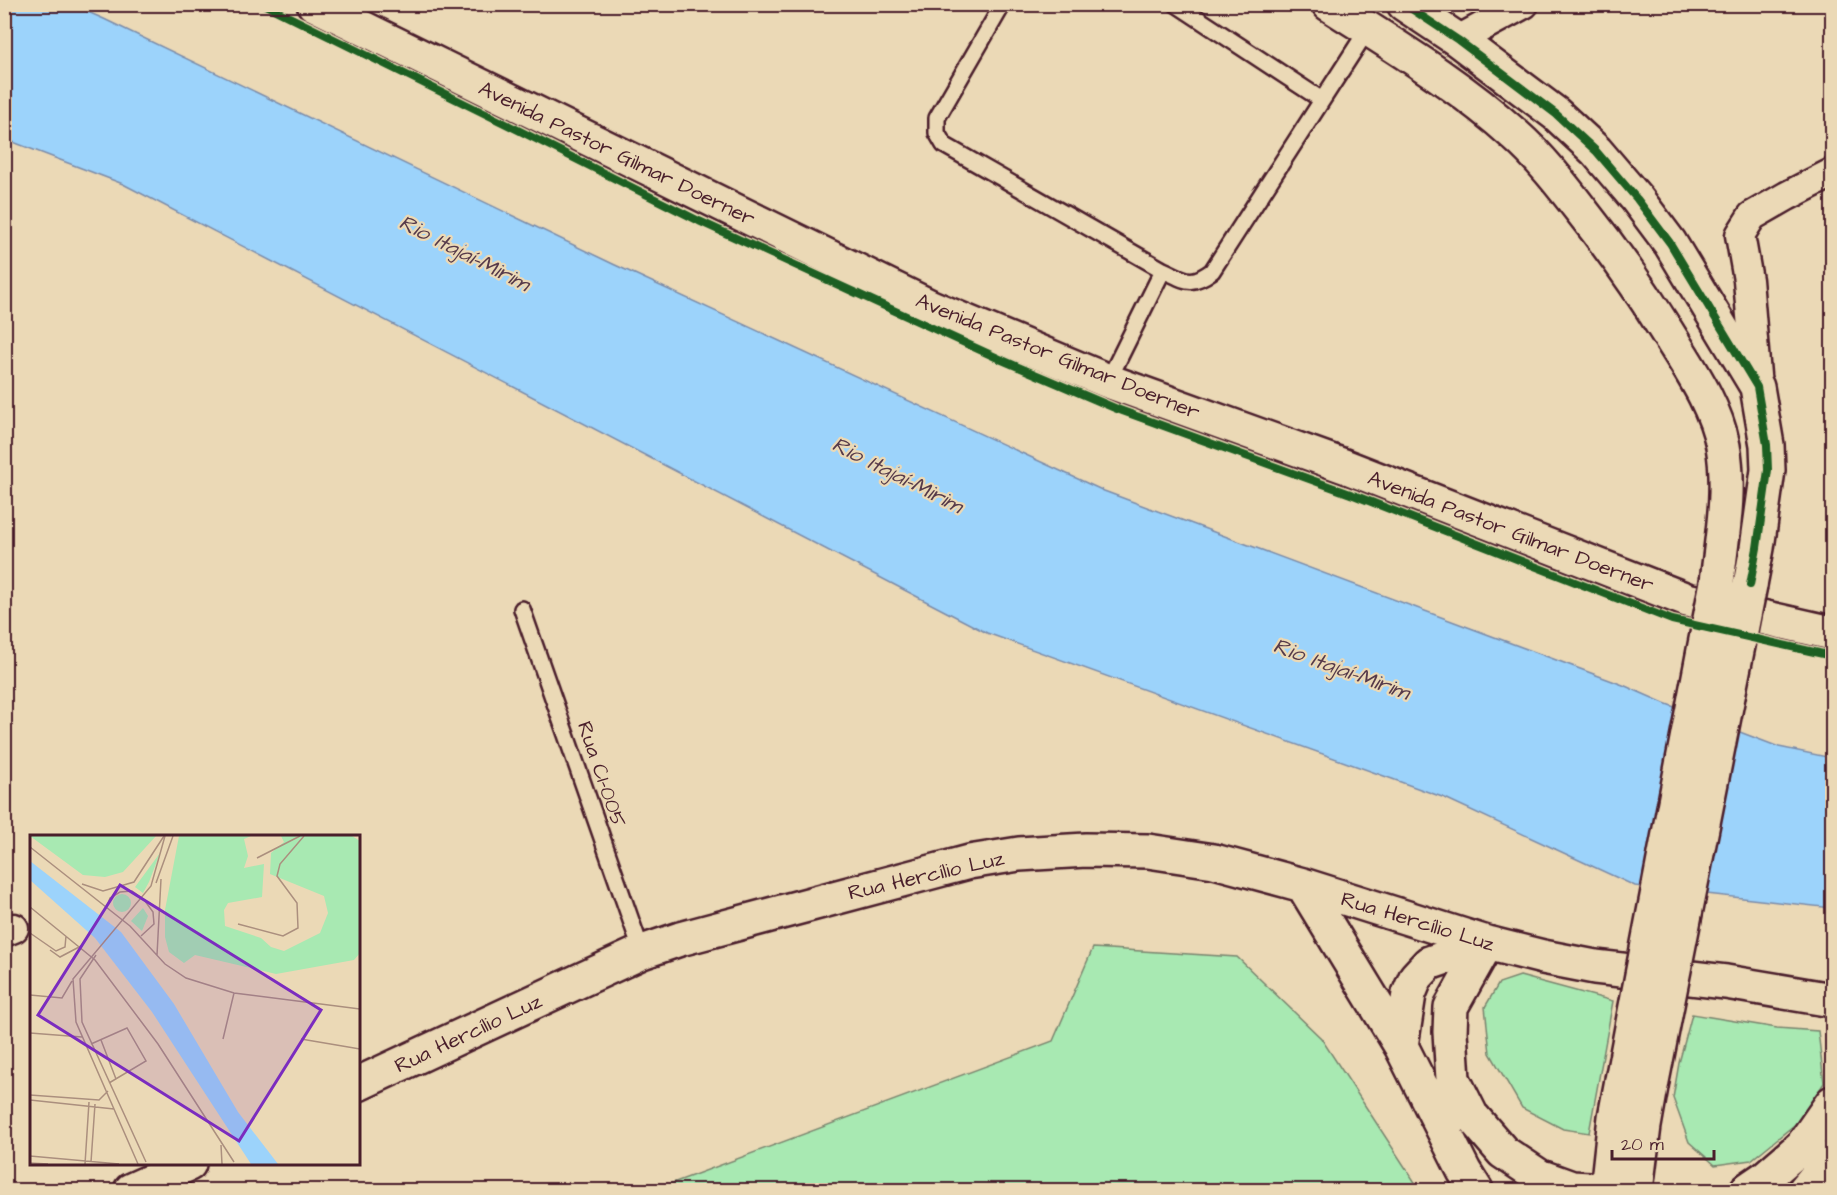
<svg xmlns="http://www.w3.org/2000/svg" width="1837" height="1195" font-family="'Architects Daughter',sans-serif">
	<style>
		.green { fill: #a8e9b2; stroke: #79846e; stroke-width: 1.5 }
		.water { fill: #9cd3fb; stroke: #7b8ba8; stroke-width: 1.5 }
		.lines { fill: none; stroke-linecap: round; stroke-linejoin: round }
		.lane-casing { stroke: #4a1f2b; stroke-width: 20 }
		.street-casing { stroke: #4a1f2b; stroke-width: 33 }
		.secondary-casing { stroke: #4a1f2b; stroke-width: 38 }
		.lane { stroke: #ebd9b6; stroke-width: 15 }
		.street { stroke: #ebd9b6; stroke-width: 28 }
		.secondary { stroke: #ebd9b6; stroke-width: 33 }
		.secondary-bridge-casing { stroke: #4a1f2b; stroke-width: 38; stroke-linecap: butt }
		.secondary-bridge { stroke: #ebd9b6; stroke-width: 33 }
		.cycleway-casing { stroke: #ebd9b6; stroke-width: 11 }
		.cycleway { stroke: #1b5e20; stroke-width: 8 }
		.labels { text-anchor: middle; stroke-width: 4.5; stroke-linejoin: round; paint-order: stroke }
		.street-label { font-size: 21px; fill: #4a1f2b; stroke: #ebd9b6 }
		.water-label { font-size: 22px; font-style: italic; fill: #563a4a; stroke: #ebd9b6 }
		.inset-road { fill: none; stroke: #ab8f7e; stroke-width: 1.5 }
		.view { fill: #7b2cbf; fill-opacity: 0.15; stroke: #7b2cbf; stroke-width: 3 }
		.inset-edge { fill: none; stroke: #4a1f2b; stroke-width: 3 }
	</style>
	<rect width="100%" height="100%" fill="#ebd9b6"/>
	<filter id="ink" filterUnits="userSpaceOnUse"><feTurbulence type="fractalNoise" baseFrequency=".0167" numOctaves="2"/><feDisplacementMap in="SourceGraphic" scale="12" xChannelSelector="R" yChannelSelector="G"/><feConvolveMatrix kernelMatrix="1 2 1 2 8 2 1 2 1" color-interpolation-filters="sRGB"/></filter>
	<g filter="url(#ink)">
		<path class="green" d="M1093,948L1237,957L1321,1038L1420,1190H654L1053,1041Z
			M1520,976L1613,1001L1589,1133L1563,1129L1522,1108L1490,1053L1485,1007L1499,983Z
			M1692,1014L1777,1028L1818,1031L1824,1083L1798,1122L1751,1160L1715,1165L1689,1142L1673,1098L1679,1063Z"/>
		<path class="water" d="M4,5H72L104,19L613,264L1104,491L1623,685L1664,703L1779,747L1832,758V908L1635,886L1445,798L987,633L123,184L5,139Z"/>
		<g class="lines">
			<g class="lane-casing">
				<path id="lane" d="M1003,4L937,118V133L944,145L1163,270C1186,280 1190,287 1212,271L1368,29
					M1176,4L1322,100
					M1108,381L1163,270
					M522,609L642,952"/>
			</g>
			<g class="street-casing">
				<path id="street" d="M1458,40L1524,4
					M1757,387L1748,280L1740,235L1752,216L1787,196L1832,173
					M4,932L14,928"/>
			</g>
			<g class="secondary-casing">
				<path id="secondary" d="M314,4L931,307L1108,381L1344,466L1687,600L1832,633
					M1329,4C1393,45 1459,84 1515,135C1540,157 1561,184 1581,210C1612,249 1641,290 1667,332C1689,368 1715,404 1723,446C1731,490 1722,537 1717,582
					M1404,4L1458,40L1556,114L1596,151L1637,199L1670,243L1757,387L1767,445L1768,470L1757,548L1750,585
					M1303,885L1401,1046L1464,1171L1476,1190
					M1487,943L1451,1007L1450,1032L1453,1079L1471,1115L1503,1152L1539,1176L1572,1188L1605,1190
					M1401,1046L1409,994L1416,977L1429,963L1487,943
					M358,1084L581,980L642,952L680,939L969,862L1019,854L1086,850L1148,851L1214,861L1303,885L1487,943L1543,957L1595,967L1726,982L1832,1000
					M131,1190L189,1164
					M1607,1190L1615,1117L1622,1080
					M1636,1190L1644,1126L1652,1081
					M1747,1190L1766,1177L1802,1146L1832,1103
					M1805,1190L1832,1158"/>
			</g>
			<use href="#lane" class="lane"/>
			<use href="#street" class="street"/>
			<use href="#secondary" class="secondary"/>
			<g class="secondary-bridge-casing">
				<path id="secondary-bridge" d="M1622,1080L1717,582
					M1652,1081L1750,585"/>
			</g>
			<use href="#secondary-bridge" class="secondary-bridge"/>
			<g class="cycleway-casing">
				<path id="cycleway" d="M263,4L518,130L699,221L1002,360L1117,409L1356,496L1672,620L1832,656
					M1404,4L1458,40L1556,114L1596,151L1637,199L1670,243L1757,387L1767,445L1768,470L1757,548L1750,585"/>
			</g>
			<use href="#cycleway" class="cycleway"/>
		</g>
	</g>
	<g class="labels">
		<g class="street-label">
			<text transform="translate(617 153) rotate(26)" y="7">Avenida Pastor Gilmar Doerner</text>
			<text transform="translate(1058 356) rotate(22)" y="7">Avenida Pastor Gilmar Doerner</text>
			<text transform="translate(1511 531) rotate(21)" y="7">Avenida Pastor Gilmar Doerner</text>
			<text transform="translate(602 774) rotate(71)" y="7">Rua C1-005</text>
			<text transform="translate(926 875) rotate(-13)" y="7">Rua Hercílio Luz</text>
			<text transform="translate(1418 921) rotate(17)" y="7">Rua Hercílio Luz</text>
			<text transform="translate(468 1033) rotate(-25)" y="7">Rua Hercílio Luz</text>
		</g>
		<g class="water-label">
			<text transform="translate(465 252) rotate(27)" y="8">Rio Itajaí-Mirim</text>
			<text transform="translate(898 474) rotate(27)" y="8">Rio Itajaí-Mirim</text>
			<text transform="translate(1342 668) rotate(20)" y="8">Rio Itajaí-Mirim</text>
		</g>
	</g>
	<g transform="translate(30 835)">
		<rect width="330" height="330" fill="#ebd9b6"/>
		<path d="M0,1H126L93,37L75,42L53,40ZM149,1H221L214,4L218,21L214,33L234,29L232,62L198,68L194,75L195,91L231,103L241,112L254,116L290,98L298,78L294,61L240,39L241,18L254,7L251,1H322L330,6V118L324,125L246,139L165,120L154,128L139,117L135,102V75ZM130,18L119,47L113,58L105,52ZM83 68a9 9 0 1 1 18 0a9 9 0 1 1-18 0ZM113,73L118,81L112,96L101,86Z" fill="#a8e9b2"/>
		<path d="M0,26L91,97L144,169L208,277L248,329H221L122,177L65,103L0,45Z" fill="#9cd3fb"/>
		<path class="inset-road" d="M0,12L100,91L135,129L156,143L204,158L330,174M227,23L270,1M126,48L143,1M52,49L73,56L104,47L134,1M77,71L80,63L90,57L102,56L112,63M0,72L65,125L128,209L204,327M208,89L253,101L268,93L267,68L247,41L250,29L274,1M0,98L26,116L35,112L36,101M111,101L124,89L123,77L115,66M20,115L30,122L51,111M66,120L50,144L52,187L116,327M127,120L131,44M0,160L32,163L42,146M0,198L52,202M193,204L204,158M271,204L330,214M71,205L86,244M61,209L97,193L116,226L79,248M330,218V267M0,260L69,265L78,256M0,265L84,274M191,310L192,329M0,321L89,329M61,327L65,269M0,328L18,329M55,329L59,267M108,329L46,187L43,144L121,51L135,1"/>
		<path class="view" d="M90,50L291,175L209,306L8,180Z"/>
		<rect width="330" height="330" class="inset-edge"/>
	</g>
	<rect width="1837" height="1195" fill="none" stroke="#ebd9b6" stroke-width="24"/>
	<rect x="12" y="12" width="1813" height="1171" fill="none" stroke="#4a1f2b" stroke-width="2" filter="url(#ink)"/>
	<path d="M1612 1150v9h102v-9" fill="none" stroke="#4a1f2b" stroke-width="3"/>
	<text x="1621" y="1150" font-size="18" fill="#4a1f2b" stroke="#ebd9b6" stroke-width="4.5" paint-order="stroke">20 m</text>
</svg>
